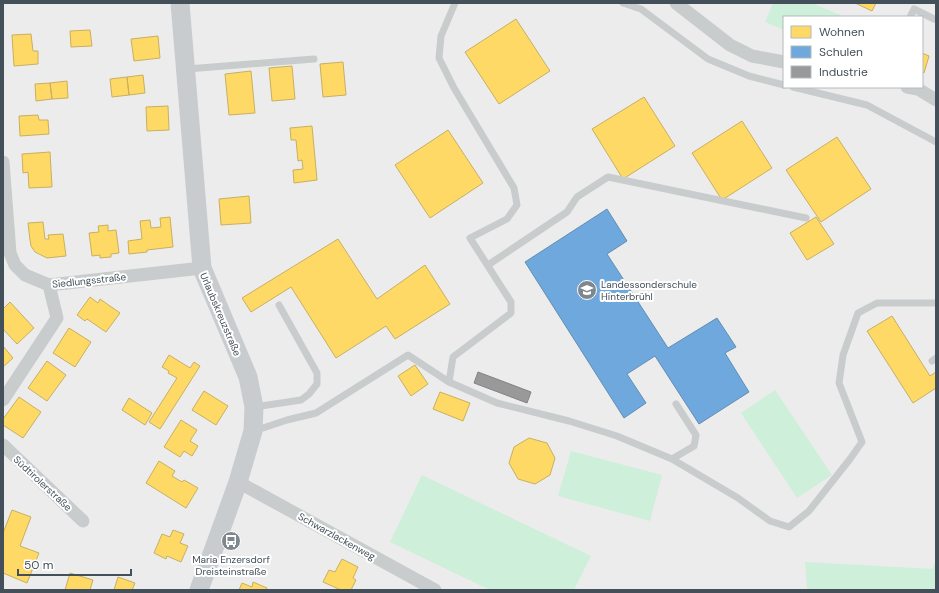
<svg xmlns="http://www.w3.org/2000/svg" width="939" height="593" font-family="'DM Sans',sans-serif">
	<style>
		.green { fill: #ceefd9 }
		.homes { fill: #ffd966; stroke: #c7b062 }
		.schools { fill: #6fa8dc; stroke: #628eb5 }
		.industry { fill: #999; stroke: #7f8386 }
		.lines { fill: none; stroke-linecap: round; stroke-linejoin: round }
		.lane { stroke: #c8cccd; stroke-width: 7 }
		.street { stroke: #c8cccd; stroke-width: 13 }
		.secondary { stroke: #c8cccf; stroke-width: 19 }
		.labels { text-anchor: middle; stroke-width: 4; stroke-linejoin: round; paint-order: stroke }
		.street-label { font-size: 10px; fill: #43505a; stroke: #fff }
		.poi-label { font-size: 10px; fill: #43505a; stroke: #fff; text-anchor: start }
	</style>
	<rect width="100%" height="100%" fill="#edecec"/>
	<path class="green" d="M773,3H812L845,17H784V30L765,22Z
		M775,390L832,475L797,498L741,413Z
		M571,451L662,475L650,521L558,496Z
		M422,475L591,556L574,590H490L390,542Z
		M936,561V590H807L805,562L932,569Z"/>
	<path class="homes" d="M855,3H876L872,11Z
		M516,19L550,71L499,104L465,52Z
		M90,30L92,46L71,47L70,31Z
		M31,34L33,51H38V64L14,66L12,35Z
		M158,36L160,58L134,61L131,39Z
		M922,53L929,56L924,73L922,72Z
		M343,62L346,95L323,97L320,64Z
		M292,66L295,99L272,101L269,68Z
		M251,71L255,113L229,115L225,74Z
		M143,75L145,93L129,95L127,77Z
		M127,77L129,95L112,97L110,79Z
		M67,81L68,98L52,99L50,83Z
		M50,83L52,99L36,101L35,84Z
		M644,97L675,146L623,179L592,129Z
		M168,106L169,130L147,131L146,107Z
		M38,115L39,120H48L49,134L20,136L19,116Z
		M742,121L772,168L722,200L692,153Z
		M312,126L317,180L294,183L293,170L303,169L302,160L298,161L296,140H291L290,128Z
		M448,130L483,183L430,218L395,165Z
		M837,137L871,189L821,222L786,170Z
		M50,152L52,187L29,188L28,172L23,173L22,154Z
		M249,196L251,223L221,225L219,199Z
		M170,217L173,247L147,250V252L129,254L128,241L142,239L140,221L150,220L151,228L161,227L160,218Z
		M816,217L834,244L807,260L790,233Z
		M43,222L45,239H49L48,235L63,234L66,256L47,258L35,252L31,246L30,240L28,223Z
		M108,225V231L116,230L119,253L111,254V257L100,258V255L92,256L89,233L99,232L98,226Z
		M338,239L377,299L425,265L450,304L395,339L386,326L336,358L291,287L251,312L242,298Z
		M90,297L98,303L100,299L120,313L106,332L87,319L85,321L77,315Z
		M10,302L34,328L17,344L3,329V309Z
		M892,316L930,376L936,372V388L913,403L867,331Z
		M69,328L91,342L75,367L53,353Z
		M3,346L13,358L3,367Z
		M169,355L190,368L194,362L200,366L160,429L149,422L177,378L168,373L169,371L162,367Z
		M47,361L66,375L47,401L28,388Z
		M415,365L428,384L411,396L398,376Z
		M204,391L228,406L216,425L192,410Z
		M440,392L470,403L463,421L433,409Z
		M19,397L41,412L23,438L3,425V419Z
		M129,398L152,413L145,425L122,410Z
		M181,420L197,430L190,441L198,446L192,456L184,451L180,457L164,447Z
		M529,438L547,443L555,458L550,475L535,484L518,479L509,463L514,447Z
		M159,461L175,471L172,476L182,482L184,480L198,488L186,508L146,483Z
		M12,510L31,517L20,546L39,553L27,583L3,573V533Z
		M173,530L184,534L180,543L188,546L181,562L167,556L166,559L154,553L162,534L170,537Z
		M342,559L358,567L353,578L356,580L351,590H341L323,582L329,570L335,572Z
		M70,573L93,580L90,590H65Z
		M118,577L135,583L132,590H114Z
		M253,582L267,588L266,590H239L242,583L252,587Z"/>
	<path class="schools" d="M607,209L627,241L607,254L668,348L717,318L736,347L725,353L749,392L699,424L655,356L627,374L646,403L624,418L525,262Z"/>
	<path class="industry" d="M478,372L531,392L527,403L474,383Z"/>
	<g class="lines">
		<path class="lane" d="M623,3L641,9L708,59L749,76L784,85
			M910,17L914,9L934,19
			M187,69L314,59
			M793,87L867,105L936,142
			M488,265L567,212L577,197L608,177L806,218
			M932,361L936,358
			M449,382L497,403L569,421L617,436L672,459L738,498L770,521L789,527L809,511L850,459L862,442L839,383L843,355L858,313L877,303H936
			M254,407L301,400L309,394L317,384V373L279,305
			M254,431L287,420L316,413L408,355L449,382L453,357L511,313V302L470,238L507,219L517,205L514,188L454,88L439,58L441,36L455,3
			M672,459L694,446L696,435L676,404"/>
		<path class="street" d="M676,3L730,45L752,56L784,62
			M907,87L918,89L936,100
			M3,162L10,253L15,265L25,275L49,285L202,268
			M3,400L57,318L49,285
			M3,445L83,521
			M238,482L435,590"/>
		<path class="secondary" d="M180,3L202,268L248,377L254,407L253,431L238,482L199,590"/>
	</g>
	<defs>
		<g id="school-disc" transform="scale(1)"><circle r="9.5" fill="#7e878d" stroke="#fff"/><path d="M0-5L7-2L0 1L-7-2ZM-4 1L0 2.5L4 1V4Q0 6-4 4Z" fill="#fff"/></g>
		<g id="bus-disc" transform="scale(1)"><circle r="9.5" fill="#7e878d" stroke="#fff"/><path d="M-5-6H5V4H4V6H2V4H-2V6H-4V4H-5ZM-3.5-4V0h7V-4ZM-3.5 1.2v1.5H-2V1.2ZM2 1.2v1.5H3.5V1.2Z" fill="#fff"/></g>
	</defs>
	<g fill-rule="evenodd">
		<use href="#school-disc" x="587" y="290"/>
		<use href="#bus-disc" x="231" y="541"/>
	</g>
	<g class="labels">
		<g class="street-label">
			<text transform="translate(89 280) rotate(-6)" y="4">Siedlungsstraße</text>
			<text transform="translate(221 314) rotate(67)" y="4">Urlaubskreuzstraße</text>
			<text transform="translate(43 483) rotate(43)" y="4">Südtirolerstraße</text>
			<text transform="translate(337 536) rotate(29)" y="4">Schwarzlackenweg</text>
		</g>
		<g class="poi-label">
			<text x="601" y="288">Landessonderschule<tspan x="601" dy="12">Hinterbrühl</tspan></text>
			<text x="231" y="563" text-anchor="middle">Maria Enzersdorf<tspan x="231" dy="12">Dreisteinstraße</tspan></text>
		</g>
	</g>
	<rect width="939" height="593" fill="none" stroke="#43505a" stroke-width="8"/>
	<rect x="783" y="16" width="140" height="72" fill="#ffffff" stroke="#b4b9bd"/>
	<rect x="791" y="26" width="20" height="12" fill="#ffd966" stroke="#b4b9bd"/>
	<text x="819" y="36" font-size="12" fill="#43505a">Wohnen</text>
	<rect x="791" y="46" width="20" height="12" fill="#6fa8dc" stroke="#b4b9bd"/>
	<text x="819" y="56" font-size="12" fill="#43505a">Schulen</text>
	<rect x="791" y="66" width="20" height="12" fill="#999999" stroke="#b4b9bd"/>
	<text x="819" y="76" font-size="12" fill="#43505a">Industrie</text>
	<path d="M18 569v6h113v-6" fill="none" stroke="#43505a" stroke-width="2"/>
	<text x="24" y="569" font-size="12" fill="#43505a" stroke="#ffffff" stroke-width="3" paint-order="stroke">50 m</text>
</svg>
